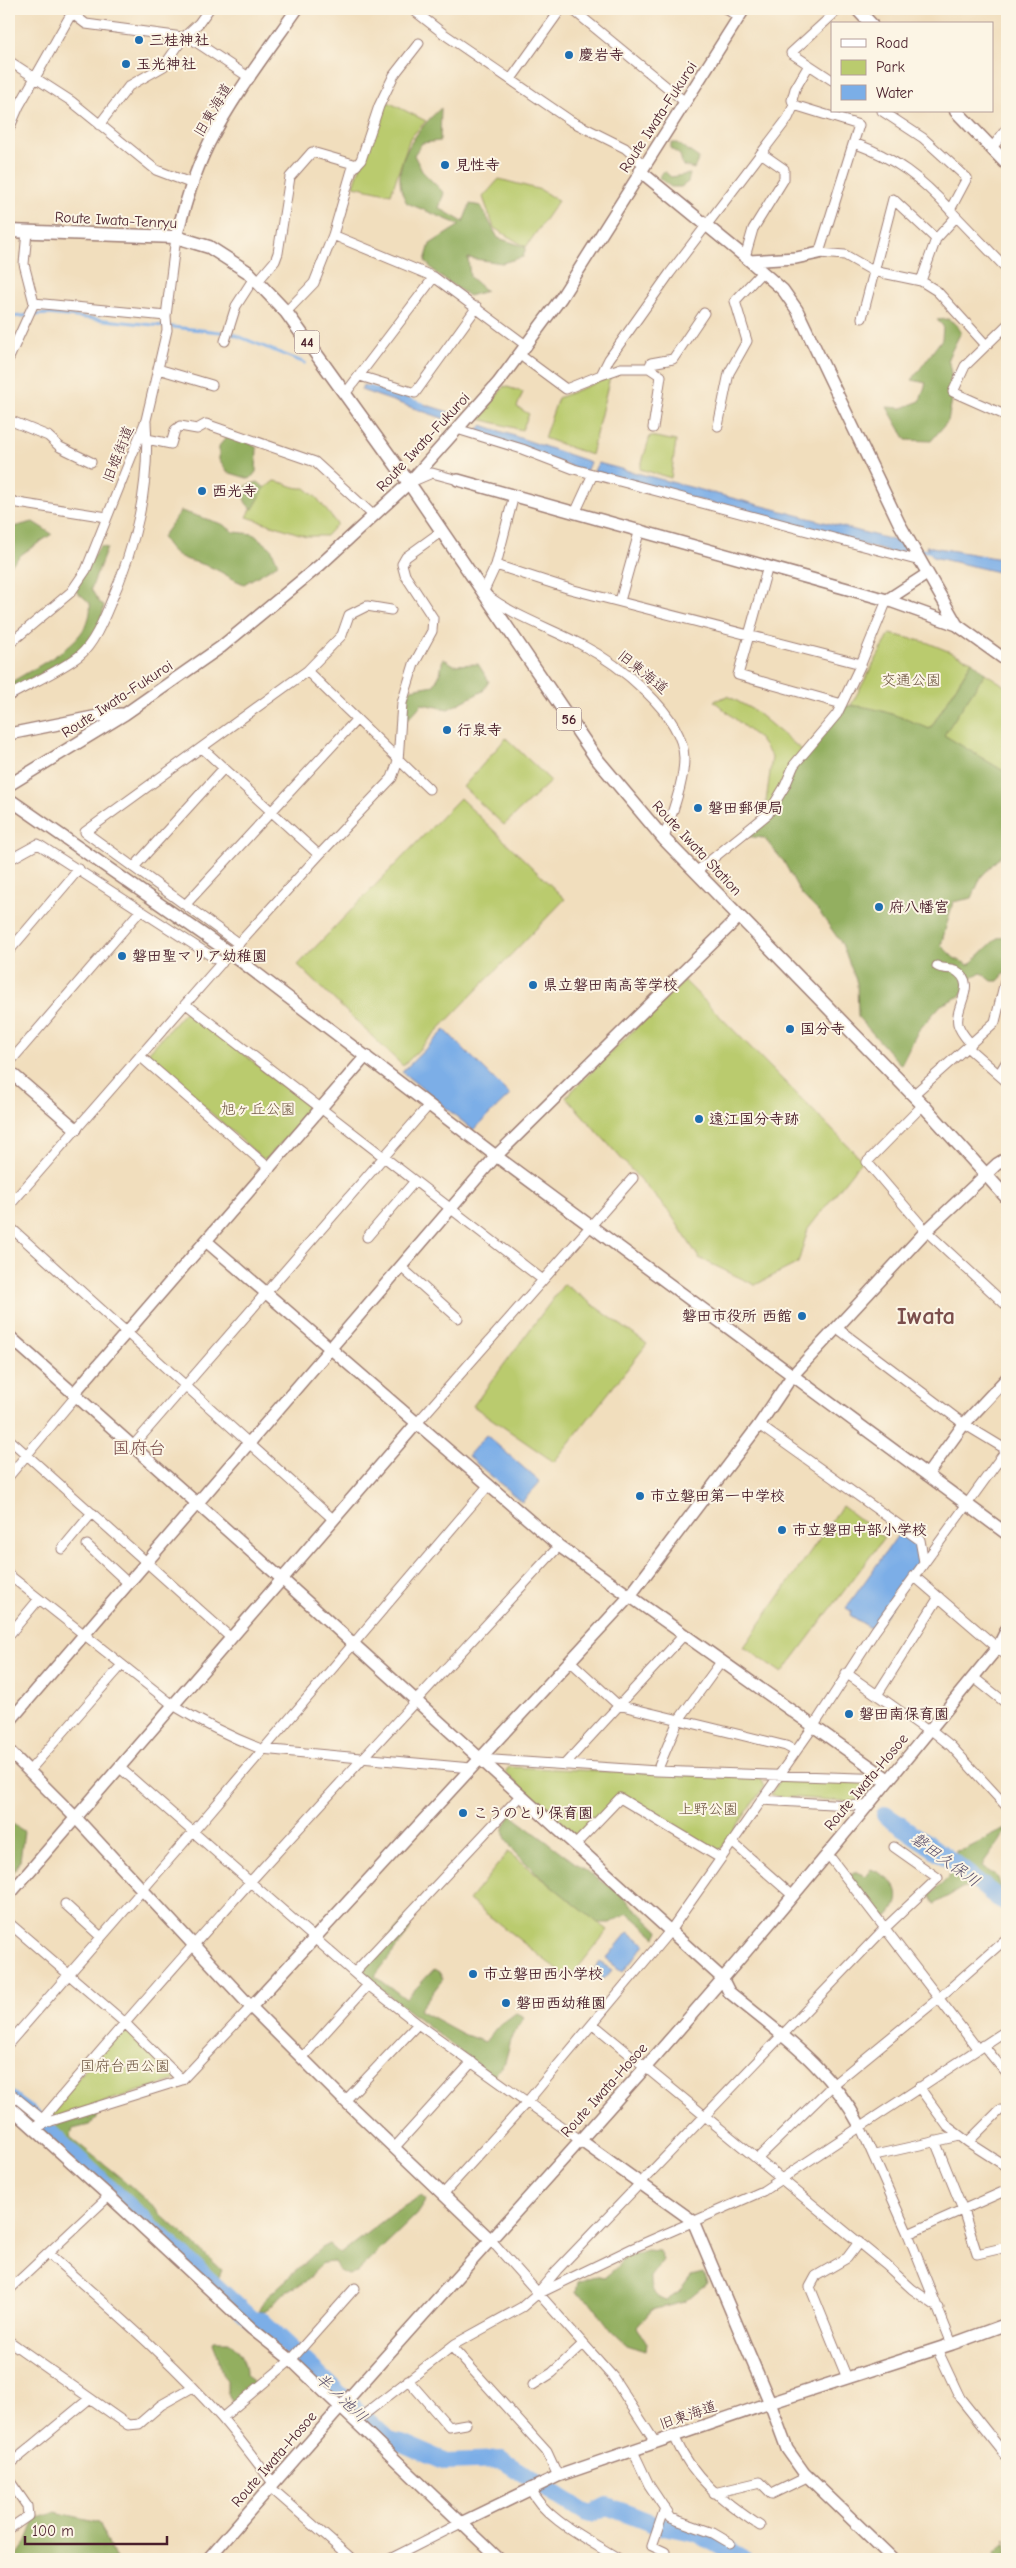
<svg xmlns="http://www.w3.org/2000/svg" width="1016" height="2568" font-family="'Comic Neue','Klee One',sans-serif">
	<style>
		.green { fill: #bacb6e; stroke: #82754c }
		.forest { fill: #93af61; stroke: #6e6746 }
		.water { fill: #7baee7; stroke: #626689 }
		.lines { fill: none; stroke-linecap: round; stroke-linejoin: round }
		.stream { stroke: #7baee7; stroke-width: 3 }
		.river { stroke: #7baee7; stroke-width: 18 }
		.street-casing { stroke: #9e7e74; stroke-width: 11 }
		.secondary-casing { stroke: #9e7e74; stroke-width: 14 }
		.primary-casing { stroke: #9e7e74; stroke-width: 15 }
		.street { stroke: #fff; stroke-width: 9 }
		.secondary { stroke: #fff; stroke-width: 11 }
		.primary { stroke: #fff; stroke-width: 12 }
		.poi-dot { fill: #1f6fb2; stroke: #fcf5e5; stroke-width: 2 }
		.labels { text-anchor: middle; stroke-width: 4; stroke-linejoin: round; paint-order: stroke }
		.shield { fill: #fcf5e5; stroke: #7f5f63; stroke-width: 1 }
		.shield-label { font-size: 14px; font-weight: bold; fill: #4a1f2b }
		.poi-label { font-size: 15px; font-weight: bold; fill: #4a1f2b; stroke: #fcf5e5; text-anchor: start }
		.street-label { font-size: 15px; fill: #4a1f2b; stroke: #fcf5e5 }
		.park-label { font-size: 15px; fill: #6c533f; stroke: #fcf5e5 }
		.water-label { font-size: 16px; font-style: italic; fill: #5b516d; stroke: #fcf5e5 }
		.quarter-label { font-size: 18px; fill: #7b4e4c; stroke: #fcf5e5 }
		.town-label { font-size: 25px; font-weight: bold; fill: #7b4e4c; stroke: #fcf5e5 }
	</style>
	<rect width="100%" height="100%" fill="#fcf5e5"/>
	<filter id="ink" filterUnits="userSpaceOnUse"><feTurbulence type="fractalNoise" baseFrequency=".02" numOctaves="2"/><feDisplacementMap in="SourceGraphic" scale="10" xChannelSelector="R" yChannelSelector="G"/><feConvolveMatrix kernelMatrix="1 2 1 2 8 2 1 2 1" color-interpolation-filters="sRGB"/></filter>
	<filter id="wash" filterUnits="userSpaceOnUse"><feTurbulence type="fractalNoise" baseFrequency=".0096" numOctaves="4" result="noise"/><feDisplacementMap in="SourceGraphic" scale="20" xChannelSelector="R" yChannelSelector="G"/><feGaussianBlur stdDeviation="1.12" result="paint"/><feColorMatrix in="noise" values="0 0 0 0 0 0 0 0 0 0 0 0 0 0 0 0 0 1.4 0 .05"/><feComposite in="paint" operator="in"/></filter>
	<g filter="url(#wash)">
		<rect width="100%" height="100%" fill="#f1debd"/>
		<path class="green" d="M382,99L426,121L410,138L391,194L354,186Z
			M499,179L541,190L558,201L526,247L494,228L483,197Z
			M610,377L591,455L544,438L558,398Z
			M504,386L523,392L517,407L529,414L522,430L480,419Z
			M650,436L676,441L671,478L640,469Z
			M274,481C286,482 292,489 305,488L317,498L337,524L326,536H306L247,517L260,492Z
			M890,634L926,642L972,661L930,729L851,705Z
			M985,673L1007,687V773L943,735Z
			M728,696L755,711L803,751L771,807L766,802L772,757L759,739L714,701Z
			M506,738L551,781L504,825L463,787Z
			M460,798L565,899L403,1066L298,965Z
			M684,980L862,1160L808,1229L798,1263L755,1285L699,1258L670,1213L566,1097Z
			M185,1012L191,1013L311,1107V1111L267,1158L263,1159L149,1058L148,1053Z
			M564,1284L647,1344L554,1462L473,1406Z
			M842,1506L884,1538L782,1673L744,1647Z
			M509,1767L760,1778L764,1787L721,1849L714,1851L624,1798L582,1836L574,1838L505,1772Z
			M780,1779L867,1782L869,1788L859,1802L770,1796Z
			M508,1852L608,1930L569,1979L469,1900Z
			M120,2029L127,2030L176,2076L175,2080L52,2118L48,2114Z"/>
		<path class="forest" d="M441,108L440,141L422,143L414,155L422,171L444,193L439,208L463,222L470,204L481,206L498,238L526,247L523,257L502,263L468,258L470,277L486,291L469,296L438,275L425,261L430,244L460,225L407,203C386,169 416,130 441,108Z
			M671,143H677L699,158L694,169L683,166L680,155L671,149Z
			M664,171L671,177L690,174L688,182L681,187H671L659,178Z
			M948,319L957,325L961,332L948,358L954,389L948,421L931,441L906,440L887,407L902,408L920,401L926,383L912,380L942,339L943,326L937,320Z
			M231,432L257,448L256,472L250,479L227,472L219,460V446Z
			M258,482L265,488L253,509C243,504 242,495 247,485Z
			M181,511L222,524L234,532L253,534L271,548L278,564L244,584C233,580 224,573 213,568C189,558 177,563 162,537Z
			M33,522L52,534L22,554L9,567V528Z
			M100,546L107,548L91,589L99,602L104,605L101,625L82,652L9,691V684C36,665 95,643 90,603L74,589Z
			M443,658L454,665L478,664L489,681L483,691L448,709L422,704L407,720L403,708L411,689L434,685L440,674Z
			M972,661L985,673L944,735L1007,773V849L981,877L972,898L953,902L941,945L954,958L969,965L997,938L1007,937V971L998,981H992L982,973L973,976L960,996L941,1005L918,1031L901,1065L858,1017L857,983L842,944L820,913L801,894L784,862L764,838L742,836L766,813L799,756L841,706C870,703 903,718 930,729Z
			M511,1815L594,1877L615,1889L659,1931L656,1937L628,1913L611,1923H598C578,1906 507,1855 504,1833C503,1826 508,1820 511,1815Z
			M9,1822L24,1831L20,1860L9,1881Z
			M1005,1829C1001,1846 989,1851 982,1866L998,1878L1003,1893L1007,1896V1904L991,1899L978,1883L962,1888L935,1904L930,1895C946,1880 957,1874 956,1851L966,1849Z
			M871,1869C899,1880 908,1901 883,1921L848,1876L856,1872L866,1876Z
			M408,1916L410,1930L375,1976L406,1999L434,1969L439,1972L443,1979L419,2010L463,2034L485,2042L497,2027L516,2013L524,2017L512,2036L505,2062L493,2077L359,1972Z
			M83,2110L97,2113V2119L89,2125L73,2129L70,2137L126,2182L222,2270L215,2286L209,2289L52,2144L50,2134C58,2120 68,2115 83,2110Z
			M421,2196L426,2200L416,2215L356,2273L348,2275L340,2271L334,2262L323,2263L316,2269L308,2280L281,2295L266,2311L258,2312L264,2300L321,2248L329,2244L340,2254L393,2213Z
			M646,2250L659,2251L663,2260L651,2276C651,2289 653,2297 666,2301L679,2292L691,2276L703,2273L707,2283L684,2302L652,2310L637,2327L647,2343L646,2351L627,2345L612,2331L591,2303L576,2292L578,2282L594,2276L604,2278L616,2268L625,2257Z
			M214,2341H229C238,2349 247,2363 246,2374L257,2387L234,2404L227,2392V2380L222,2374L218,2356L213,2343Z
			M55,2512L99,2522L115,2559H15L26,2543L35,2520Z
			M1007,2537V2559H995V2552L1006,2542Z"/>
		<path class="water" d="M363,385L452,413L448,420L361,390Z
			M482,425L590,462L586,472L475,432Z
			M598,463L904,543L908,553L904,556L594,471Z
			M926,546L1007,560V574L933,557Z
			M445,1030L510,1095L473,1130L402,1072Z
			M486,1435L540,1482L522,1502L468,1456Z
			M903,1528L917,1538L923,1557L875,1631L850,1615L851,1611L846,1608Z
			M628,1932L645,1944L623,1972L606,1959Z
			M599,1962L612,1970L604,1979L593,1971Z"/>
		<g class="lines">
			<path class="stream" d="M9,317L47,314L230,333L305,363
				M369,387L423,404
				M916,549L932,552"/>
			<path class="river" d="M885,1815L945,1856L998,1898L1007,1903
				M9,2099L26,2111L252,2320L262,2321L388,2440L402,2443L446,2462L502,2460L584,2512L591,2514L607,2506L654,2524L697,2533L743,2559"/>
		</g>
	</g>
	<g filter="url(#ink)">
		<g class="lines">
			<g class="street-casing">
				<path id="street" d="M66,9L86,24L190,38L250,78
					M412,9L444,34L571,121L625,148L644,165
					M572,9L685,102
					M726,9L739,17
					M9,61L71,101L156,170L193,184
					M511,79L561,9
					M832,80L791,53L839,9
					M794,105L792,100L795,89L809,65
					M882,111L923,138L967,178L950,210L1007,269
					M99,125L129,86L164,66L184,37L199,23L209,9
					M9,129L19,106L74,9
					M854,143C895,158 921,178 950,210
					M992,148L1007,128
					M333,235L434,277L527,346
					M745,257L753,229L784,179V169L761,153
					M258,281L275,261L278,253L290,177L312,152L357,165
					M921,281L936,239L956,217
					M34,303L166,316
					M286,312L314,283L333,235L352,170L361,160L379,106L394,75L419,43
					M862,318L893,199L936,239
					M1007,325L965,366L953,392L1007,416
					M225,341L236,306L254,278
					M520,355L566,389L601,375L609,359L670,273L788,118L794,105L859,125L819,253L845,255L873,271L921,281L937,291L986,345
					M9,358L34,303L24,264L27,232
					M649,368L661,376L653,428
					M158,369L212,385
					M601,375L621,368H649L651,363L673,359L704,313
					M360,376L415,393L477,307
					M345,394L434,277
					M9,420L48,436L60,447L91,462
					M718,426L729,373L747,341L735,301L762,272
					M457,429L522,449L574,469L920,561
					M147,439L171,444L175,430L180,426L197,429L206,424L315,462L374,516
					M411,482L432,473L458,480
					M514,495L496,565L483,593C493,600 504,607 515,613C536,624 559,633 580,644C617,663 683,713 684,758C684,784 671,814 664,839
					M9,500L18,503L107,517
					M576,511L593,474
					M496,565L570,589L861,664
					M768,566L738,675L842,704
					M620,601L640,529
					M9,644L71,592L86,570L146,420L167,330L166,316L176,237
					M307,671L342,635L349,615L367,606L391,610
					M9,696C31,683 58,672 79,656C93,645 103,621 110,604C136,545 150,487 146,422
					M202,748L319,855
					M9,860L38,844L222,963
					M134,867L224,768
					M696,872L768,814L785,786L794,765L837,714L861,664L887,600
					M186,904L357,719
					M239,944L85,832L307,671L429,789
					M9,951L79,869
					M937,966C943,970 949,967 955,970C979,984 954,1006 958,1024C960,1032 966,1038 971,1044
					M186,1004L543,1280
					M967,1047L1007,1082
					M141,1057L270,1169
					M9,1063L140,911
					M999,1074L1007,1061
					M913,1095L995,1022L1007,973
					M923,1105L867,1162L926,1231L1007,1306
					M9,1206L230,953L319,855L392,778L398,761L402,703L414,664L432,631L433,618L405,575L402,564L406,557L442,531
					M9,1226L334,1520
					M367,1237L415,1181
					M401,1267L458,1318
					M837,1328L964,1424L1007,1450
					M417,1423L633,1178
					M759,1425L920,1540L924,1562
					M9,1439L231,1638
					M132,1447L429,1105
					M9,1476L76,1396
					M87,1545L128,1583
					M62,1549L92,1513
					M9,1575L173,1705C202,1723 231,1737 261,1749L471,1768
					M914,1576L1007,1656
					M9,1635L39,1599
					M570,1661L618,1705L786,1746L795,1751
					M846,1673L928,1731
					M973,1677L1007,1704
					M877,1695L939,1597
					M930,1729L951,1746L1007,1807
					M480,1759L657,1771L888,1779
					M564,1765L683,1636
					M119,1767L368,1985L418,2024L580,2140
					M30,1770L121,1666
					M657,1771L678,1721L721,1662
					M761,1800L866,1806
					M732,1842L792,1895
					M575,1845L620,1798L720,1858
					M827,1853L977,2048
					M65,1904L101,1937
					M9,1923L124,2022L182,2080
					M355,1972L520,1796
					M593,2024L886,2265L912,2289L939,2308
					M9,2043L193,1832L488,1486
					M983,2045L1007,2074
					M302,2058L368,1985
					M919,2087L948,2127L968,2142L1000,2110
					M9,2092L42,2119
					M345,2101L418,2024
					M860,2126L908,2234L952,2344
					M37,2127L51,2121L182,2080L251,2007
					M35,2128C203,1928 382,1738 559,1546
					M935,2141L963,2210L977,2254L1007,2247
					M968,2142L1007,2167
					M395,2147L472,2062
					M875,2155L960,2136
					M757,2159L834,2084L939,1998L1007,1938
					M444,2193L527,2102L670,1931L813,1727L875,1631L1007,1449
					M908,2234L1007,2190
					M490,2239L613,2377L655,2442
					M49,2254C108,2307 169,2358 221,2417C239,2438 256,2461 273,2483
					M9,2290L109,2196
					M540,2293L633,2248L763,2191L1007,2030
					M9,2341L128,2425L139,2424L161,2405L193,2387
					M452,2347L547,2452L558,2476
					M937,2349L960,2398L1007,2457
					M847,2378L810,2287L816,2276L847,2258L859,2242
					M408,2380L449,2427L466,2424
					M533,2385L552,2373L582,2345
					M222,2418L291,2360L355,2288
					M356,2421L455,2344L522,2307L537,2294L557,2270L885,1928L938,1878L894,1847
					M674,2436C692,2478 723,2501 760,2526
					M633,2451L649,2485L671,2518L713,2533L730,2543
					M9,2465L89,2399
					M9,2480L27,2506L28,2516L9,2529
					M270,2487L352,2559
					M530,2488C543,2519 591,2541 619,2559
					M714,2493L760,2482L772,2494L807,2477
					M665,2552L652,2546L665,2508
					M390,2559L461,2523"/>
			</g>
			<g class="secondary-casing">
				<path id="secondary" d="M640,171L750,261L783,290L797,310L899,523L957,625
					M176,237C185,205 194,173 209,143C233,96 267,52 297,9
					M750,261L796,258L819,253
					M458,480L887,600L957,625L1007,661
					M887,600L927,574
					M9,734L98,716L121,714
					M9,785L125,714L221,647L319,566L409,483L498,383L561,298L744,9
					M9,799L230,953L496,1156L1007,1534
					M9,1071L76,1129
					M206,1241L559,1546L888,1779
					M9,1336L283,1580L722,1978L729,1992C780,2034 829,2066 860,2126
					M74,1393L366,1056
					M927,1475L964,1424L1007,1378
					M9,1722L496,1156L739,917
					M9,1751L76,1818L251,2007L345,2101L490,2239
					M9,1895L417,1423
					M251,2007L629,1597L759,1425L792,1376L926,1231L997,1164L1007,1158
					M9,2106L109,2196L252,2329L291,2360L499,2559
					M580,2140L693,2221L770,2403L787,2449L804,2473L893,2559
					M461,2523L558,2476L770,2403L952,2344L1007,2324
					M208,2559C350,2393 498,2233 643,2070C765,1933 881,1789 998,1647L1007,1629"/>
			</g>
			<g class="primary-casing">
				<path id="primary" d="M857,9L871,24
					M956,111L1007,164
					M9,231L176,237L209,247L248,272L286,312L409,483L596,758L664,839L923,1105L1007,1198"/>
			</g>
			<use href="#street" class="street"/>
			<use href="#secondary" class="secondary"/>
			<use href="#primary" class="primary"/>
		</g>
	</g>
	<g class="poi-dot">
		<circle cx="139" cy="40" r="5"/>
		<circle cx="569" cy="55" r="5"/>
		<circle cx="126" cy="64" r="5"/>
		<circle cx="445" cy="165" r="5"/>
		<circle cx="202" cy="491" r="5"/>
		<circle cx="447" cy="730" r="5"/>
		<circle cx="698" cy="808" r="5"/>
		<circle cx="879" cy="907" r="5"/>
		<circle cx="122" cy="956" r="5"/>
		<circle cx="533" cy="985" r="5"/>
		<circle cx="790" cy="1029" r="5"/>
		<circle cx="699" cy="1119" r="5"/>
		<circle cx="802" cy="1316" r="5"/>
		<circle cx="640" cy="1496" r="5"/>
		<circle cx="782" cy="1530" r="5"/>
		<circle cx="849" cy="1714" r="5"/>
		<circle cx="463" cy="1813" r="5"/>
		<circle cx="473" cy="1974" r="5"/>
		<circle cx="506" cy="2003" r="5"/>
	</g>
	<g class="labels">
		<g class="shield">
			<rect x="294.5" y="330.5" width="25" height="23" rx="4"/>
			<rect x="556.5" y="707.5" width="25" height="23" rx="4"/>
		</g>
		<g class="shield-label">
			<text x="307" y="347">44</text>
			<text x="569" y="724">56</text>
		</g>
		<g class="poi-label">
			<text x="149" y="45">三桂神社</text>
			<text x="579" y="60">慶岩寺</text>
			<text x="136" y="69">玉光神社</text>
			<text x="455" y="170">見性寺</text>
			<text x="212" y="496">西光寺</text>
			<text x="457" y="735">行泉寺</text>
			<text x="708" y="813">磐田郵便局</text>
			<text x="889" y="912">府八幡宮</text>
			<text x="132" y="961">磐田聖マリア幼稚園</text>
			<text x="543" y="990">県立磐田南高等学校</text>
			<text x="800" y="1034">国分寺</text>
			<text x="709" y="1124">遠江国分寺跡</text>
			<text x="792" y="1321" text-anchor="end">磐田市役所 西館</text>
			<text x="650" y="1501">市立磐田第一中学校</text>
			<text x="792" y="1535">市立磐田中部小学校</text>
			<text x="859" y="1719">磐田南保育園</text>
			<text x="473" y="1818">こうのとり保育園</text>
			<text x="483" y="1979">市立磐田西小学校</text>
			<text x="516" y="2008">磐田西幼稚園</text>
		</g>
		<g class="street-label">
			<text transform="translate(213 110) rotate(-59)" y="5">旧東海道</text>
			<text transform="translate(658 117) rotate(-57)" y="5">Route Iwata-Fukuroi</text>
			<text transform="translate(116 220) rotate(3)" y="5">Route Iwata-Tenryu</text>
			<text transform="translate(423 442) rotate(-47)" y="5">Route Iwata-Fukuroi</text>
			<text transform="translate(118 454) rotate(-68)" y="5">旧姫街道</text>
			<text transform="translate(643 672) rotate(39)" y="5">旧東海道</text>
			<text transform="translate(117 699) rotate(-33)" y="5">Route Iwata-Fukuroi</text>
			<text transform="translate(697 848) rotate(47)" y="5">Route Iwata Station</text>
			<text transform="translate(866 1782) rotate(-50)" y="5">Route Iwata-Hosoe</text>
			<text transform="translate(604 2090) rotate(-48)" y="5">Route Iwata-Hosoe</text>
			<text transform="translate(688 2415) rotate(-19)" y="5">旧東海道</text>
			<text transform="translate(274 2459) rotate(-49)" y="5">Route Iwata-Hosoe</text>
		</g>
		<g class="park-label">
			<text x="911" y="685">交通公園</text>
			<text x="258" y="1114">旭ヶ丘公園</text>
			<text x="708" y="1814">上野公園</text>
			<text x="125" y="2071">国府台西公園</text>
		</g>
		<g class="water-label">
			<text transform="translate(946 1859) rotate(36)" y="6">磐田久保川</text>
			<text transform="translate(342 2397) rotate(43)" y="6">半ノ池川</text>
		</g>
		<g class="quarter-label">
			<text x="139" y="1454">国府台</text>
		</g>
		<g class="town-label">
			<text x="926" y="1324">Iwata</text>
		</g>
	</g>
	<rect width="1016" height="2568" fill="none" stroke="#fcf5e5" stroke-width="30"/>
	<rect x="831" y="22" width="162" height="90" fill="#fcf5e5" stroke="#b59f9b"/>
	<rect x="841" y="39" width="25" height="8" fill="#ffffff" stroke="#b59f9b"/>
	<text x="876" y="48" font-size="15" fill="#4a1f2b">Road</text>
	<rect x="841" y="60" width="25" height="15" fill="#bacb6e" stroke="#b59f9b"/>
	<text x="876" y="72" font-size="15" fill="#4a1f2b">Park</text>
	<rect x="841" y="85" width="25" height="15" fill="#7baee7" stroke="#b59f9b"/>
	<text x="876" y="98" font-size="15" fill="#4a1f2b">Water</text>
	<path d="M25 2536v8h142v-8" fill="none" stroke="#4a1f2b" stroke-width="2.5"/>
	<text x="32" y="2536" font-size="15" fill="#4a1f2b" stroke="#fcf5e5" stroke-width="4" paint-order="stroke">100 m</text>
</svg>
